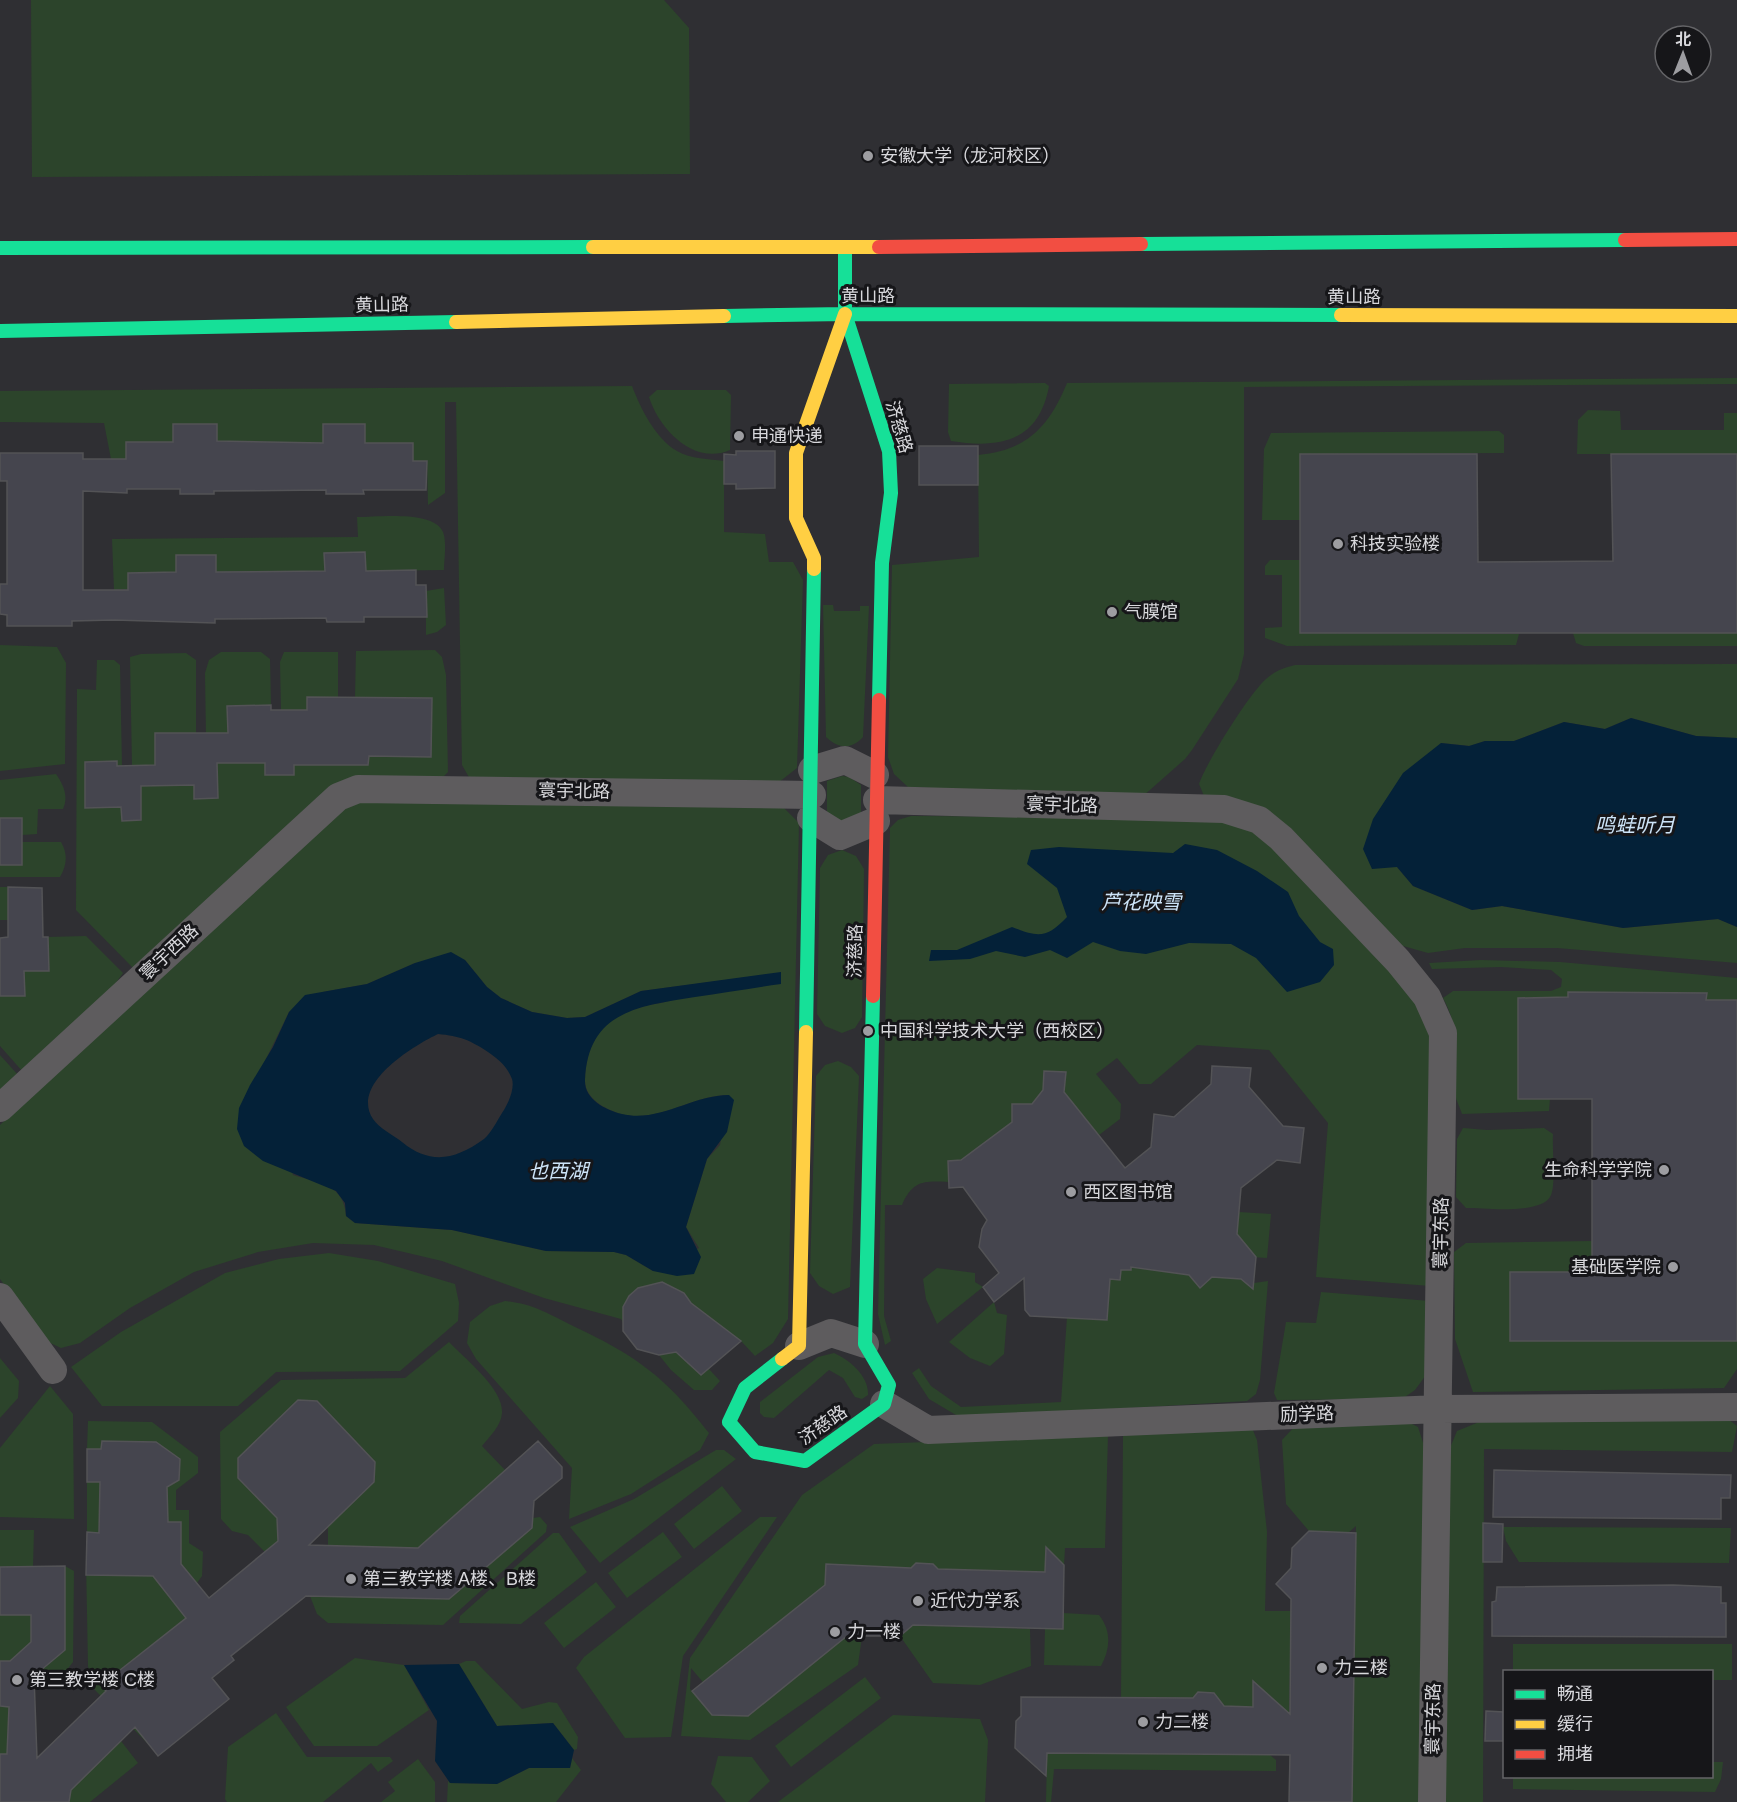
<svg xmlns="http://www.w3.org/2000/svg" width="1737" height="1802" font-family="Helvetica,'Noto Sans SC',sans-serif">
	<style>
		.green { fill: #2c442b; fill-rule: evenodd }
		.water { fill: #042138; fill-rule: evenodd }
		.building { fill: #45454e; stroke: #535356; stroke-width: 1.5 }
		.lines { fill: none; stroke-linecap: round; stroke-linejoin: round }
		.street { stroke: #5e5c5e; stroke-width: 28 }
		.fast { stroke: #16e098; stroke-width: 14 }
		.slow { stroke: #ffcf43; stroke-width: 14 }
		.jam { stroke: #f24e42; stroke-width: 14 }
		.poi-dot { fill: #9d9da1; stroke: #161619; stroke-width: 2 }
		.labels { text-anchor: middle; stroke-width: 6; stroke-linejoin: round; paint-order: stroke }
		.poi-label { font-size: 18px; fill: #d8d8dc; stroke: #161619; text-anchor: start }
		.street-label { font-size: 18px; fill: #d8d8dc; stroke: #161619 }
		.water-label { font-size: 20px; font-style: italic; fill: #cde4f8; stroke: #161619 }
	</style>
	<rect width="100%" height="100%" fill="#2f2f33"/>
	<path class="green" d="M31,0H664L689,28L690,174L32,177Z
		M1737,378V384L1244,387V654L1238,679L1192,750L1185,759L1142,797L908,787L894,774L888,757L892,565L979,557L978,455C1026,451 1049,427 1067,383Z
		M1045,383L1049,386C1039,441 1001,449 951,441L948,432L949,384Z
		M632,386C641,409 655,438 677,451C691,459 709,459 724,461V532L765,534L769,562H793L803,580L797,768L774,786L470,779L462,765L456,402H445V493L428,505L427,461H413L365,443V424H323V443L126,442V459H111L104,423L0,422V391Z
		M657,390H726L731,395L730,450C694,466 659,429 649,397Z
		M1588,410L1620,411L1621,430H1724V413H1737V454H1577L1578,420Z
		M1499,431L1504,435V453L1301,454V520H1262L1264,449L1271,433Z
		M357,517C378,517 434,510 443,532C447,542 444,560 444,570L366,571L365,552L325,553V571L216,572V555H176V572L128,573V589L114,590L112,539L358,537Z
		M1270,560H1300L1301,633L1519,634L1516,645L1287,646L1265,638V628L1282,627V575H1265V566Z
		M444,588L446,625L437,632L426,635V591Z
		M823,605H833L834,611H860V606H869L863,737C851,750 839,749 826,737Z
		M1573,633H1737V646H1584L1576,643Z
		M0,645L57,647L66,663L65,764L0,771Z
		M435,650L442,657L446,675L448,772L440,780L350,781L136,971L76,910L77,689L96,690L97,660H114L120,665L122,766H117V761L85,762V808L121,807L122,821L141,820V786L194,785V799L218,798L217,763H265V775H294L293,738L327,765H368L369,756L431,757L432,698L355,697L356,651Z
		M221,652H261L270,659L271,705L227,706L228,736L206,737L205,673L209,660Z
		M284,652H338V697H308L307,710H281L280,662Z
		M186,653L196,660V733L155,765L132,766L130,657L141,654Z
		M1737,664V738L1696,736L1631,718L1605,729L1564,722L1514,741H1485L1470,746L1441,743L1397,867L1413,886L1472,910L1502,906L1623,928L1718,919L1737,927V963L1557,948H1465L1428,953L1396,944L1283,826L1204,796L1199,784C1206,763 1249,694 1266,679C1275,671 1283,668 1295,665Z
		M56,774C63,784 69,796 63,809H38L37,834L22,835L21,818H0V780Z
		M842,776L849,777L861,785V813L842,822L827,816V781Z
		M350,802L784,808L799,823L788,1319L773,1343L755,1356L741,1341L708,1368L720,1381L712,1390H694L671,1370L659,1355L633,1341L621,1319L544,1298L442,1261L374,1245L313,1243L258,1252L194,1272L130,1308L80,1343L61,1348L46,1341L0,1279V1125L137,995ZM465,960L487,987L501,998L532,1012L567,1018L585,1017L641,991L780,973C743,982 706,992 669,1001C650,1006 630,1006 613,1019C593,1034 586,1055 585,1079C584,1098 604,1109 621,1114C658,1124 692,1095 728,1095L720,1145L707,1159L686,1227L699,1248L653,1271L626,1255L614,1252L546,1251L452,1230L355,1223L346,1216C344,1184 319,1183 293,1175L263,1065L289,1012L323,992L367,984L415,963Z
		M911,816L1218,818L1261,834L1415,998L1433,1046L1430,1286L1316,1277L1328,1123L1269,1050L1197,1045L1151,1084H1139L1117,1058L1096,1074L1121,1104L1120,1119L1099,1135L1064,1092L1066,1073L1045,1071L1043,1090L1032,1104H1012V1122L961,1160L949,1182C924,1181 913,1180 902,1205H885L884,1316L891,1341L885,1345L878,1314L890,828L898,820Z
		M22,842H61C68,854 67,865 60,877H0V865H22Z
		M842,850L856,856L864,869L862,1017L855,1028L842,1033L825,1026L817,1014L820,868L828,855Z
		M0,887H8V920H0Z
		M86,936L123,973L115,984L23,1072L0,1046V996H25L24,971H49L48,937Z
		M1481,960L1560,962L1737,978V1000H1706V993L1648,997V992H1622L1621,997L1518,998V1099H1550L1549,1111L1462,1114C1460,1107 1455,1098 1454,1091C1450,1054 1463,1034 1443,998L1453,991H1551L1561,987L1562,979L1551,970L1501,967L1432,969L1429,963Z
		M0,1055L19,1076L0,1095Z
		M838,1061L851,1067L859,1076L850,1287L833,1294L819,1286L810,1273L816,1076L825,1065Z
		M1463,1128L1487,1130L1544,1128L1553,1134C1552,1149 1556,1183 1551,1195C1543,1215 1486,1208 1466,1208L1456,1197L1457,1139Z
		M1239,1212L1271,1214L1267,1258L1235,1256L1247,1246L1237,1234Z
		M1592,1241V1272H1510V1298L1523,1299L1510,1306V1341H1737V1369L1724,1388L1473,1392L1455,1339L1454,1252L1466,1243Z
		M1171,1248L1168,1272L1189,1275L1200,1287L1212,1277L1241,1279L1247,1284L1268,1281L1260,1380L1256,1394L1247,1401L961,1418L929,1399L912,1373L919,1368L931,1386L961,1407L1061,1402L1067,1317L1107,1320L1110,1279L1120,1280L1121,1270H1130L1131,1260Z
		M329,1253L378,1261L455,1284L459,1303L458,1321L400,1371L276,1372L238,1406H102L71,1367L121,1332L225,1273L279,1259Z
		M937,1268L975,1273V1282L983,1287L937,1324L926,1299L923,1279Z
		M1321,1292L1430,1301L1426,1375L1415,1390L1402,1399L1277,1400L1274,1393L1286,1322L1316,1323Z
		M505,1301C532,1304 545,1312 569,1324C635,1355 664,1375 709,1433L700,1450L631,1494L569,1519L572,1468L476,1359L467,1343L470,1322L490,1306Z
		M994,1302L997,1313L1007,1315L1004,1354L990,1366L970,1358L949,1342Z
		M449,1342C465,1359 504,1389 502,1413C501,1426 490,1436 482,1446L505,1470L418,1548L328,1546V1510H345L374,1482L375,1462L349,1434L345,1437L338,1424L317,1401L298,1400L238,1459V1478L277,1518L278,1541L265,1552L248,1535L232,1531L221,1519L220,1432L281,1380L405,1378Z
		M834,1353C850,1360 869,1376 868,1395L862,1399L855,1397L843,1378L829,1370L774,1418L764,1417L760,1413V1402L818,1357Z
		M0,1358L19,1381L18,1398L0,1418Z
		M50,1386L73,1414L74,1519L0,1517V1448Z
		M1728,1419L1737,1426L1732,1452L1484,1449L1483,1802H1445L1450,1448L1457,1431L1484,1420Z
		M1404,1420L1418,1427L1429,1461L1422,1802H1352L1356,1526L1348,1533L1309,1531L1286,1504L1282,1440L1296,1425Z
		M88,1421L152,1422L198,1457V1473L176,1490V1510H189V1543L203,1552L202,1576L197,1583L181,1564V1522H168L167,1487L179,1480L180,1459L156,1442L102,1441L101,1449H87Z
		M1252,1428L1257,1440L1267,1532L1265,1611H1291L1289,1724L1253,1682V1707L1224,1706L1214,1693L1198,1692L1193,1698H1121L1123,1435Z
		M1108,1435L1105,1548H1065L1064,1565L1046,1547L1045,1572L938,1569L933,1564L917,1563L911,1568L825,1585L707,1687L691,1668L690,1689L713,1715L748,1716L847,1636H862L858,1665L750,1740L681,1736L690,1658L802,1495L874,1444Z
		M716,1450H724L736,1459L600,1563L570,1527L634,1499Z
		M87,1482H100V1488L153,1526L99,1525V1533L87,1532Z
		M722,1486L742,1511L694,1549L674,1524Z
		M540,1517L547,1525L546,1532L443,1625L328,1623L317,1614L310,1596L449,1599L533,1518Z
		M760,1517H777L683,1656L671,1737L625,1738L576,1668L584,1657Z
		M1503,1527L1731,1528L1729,1563L1519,1562L1506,1541Z
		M0,1530H34L33,1567H0Z
		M663,1532L682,1557L627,1598L608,1573Z
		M553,1533H559L587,1572L521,1624L459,1623L460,1616Z
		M86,1561H98L153,1576L186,1618L101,1685L153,1749L94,1689L88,1666Z
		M65,1566L74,1571L73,1662L56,1684H35V1676L65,1650Z
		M596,1582L616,1607L564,1648L544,1623Z
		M1063,1613L1099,1615C1111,1630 1111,1648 1101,1666L1044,1665L1045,1629H1063Z
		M0,1615H31V1642L10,1661H0Z
		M913,1625L1030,1629L1031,1666L980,1685L933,1683L900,1636Z
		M1513,1644H1732V1680H1712V1672L1513,1671Z
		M355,1658L404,1665L429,1710L377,1746H314L286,1707Z
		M466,1661H475L522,1709L549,1702L557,1703L578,1737L577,1749L574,1750L553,1723L497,1726L459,1664Z
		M865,1677L881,1698L791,1767L775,1746Z
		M0,1706L9,1707L7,1754H0Z
		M276,1713L307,1757H390L393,1761L378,1772L371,1763L323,1802H227L225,1799L228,1747Z
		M893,1715L980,1719L988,1740L985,1802H778Z
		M121,1741L138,1763L90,1802H43L71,1790Z
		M1047,1753L1270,1755L1276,1760V1771L1054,1769L1051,1802H1046Z
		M718,1756L752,1757L770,1781L748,1802H726L711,1784Z
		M572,1758L581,1770L556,1802H447L448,1781L450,1783L497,1784L529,1768H570Z
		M418,1759L435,1782V1802H381L395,1791L388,1782Z
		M1712,1762H1723L1721,1779L1715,1792L1513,1789V1777L1712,1776Z"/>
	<path class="water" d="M1631,718L1696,736L1737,738V927L1718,919L1623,928L1502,906L1472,910L1413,886L1397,867L1372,869L1363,849L1373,819L1403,773L1441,743L1469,746L1485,741H1514L1564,722L1605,729Z
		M1185,844L1217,850L1257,871L1288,892L1299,916L1320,942L1333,949L1334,965L1320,982L1287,992L1256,958L1231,944L1189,943L1146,954L1120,951L1093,942L1067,958L1050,950L1025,957L996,951L970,959L929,961L931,950H957L1012,927C1039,938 1047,938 1067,917L1057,888L1027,864L1031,850L1059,847L1173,853Z
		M451,952L465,960L487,987L501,998L532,1012L567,1018L585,1017L641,991L781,972V984C752,988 724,993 695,997C639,1006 588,1011 585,1080C584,1099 605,1110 622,1114C659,1123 692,1095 729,1095L734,1100L727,1132L707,1159L686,1227L701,1257L694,1274L677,1276L653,1271L626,1255L614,1252L546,1251L452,1230L355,1223L346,1216L345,1203L336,1191L263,1161L244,1146L237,1129L239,1108L250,1085L273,1047L289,1012L305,995L367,984L415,963ZM438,1034C460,1036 470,1040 488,1052C499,1060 507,1066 512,1079C515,1089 508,1104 502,1113C497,1121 491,1133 484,1139C455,1160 430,1165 402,1142C393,1135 379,1128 373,1119C350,1084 413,1046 438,1034Z
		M459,1664L497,1726L553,1723L574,1750L570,1768H529L497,1784L450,1783L435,1761L437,1721L404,1665Z"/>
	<path class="building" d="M173,424H217V441L323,443V424H365V443H413V461H427L426,490H363L364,494H326V490L214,491V494H180V489H127V493L83,491V590H128V573L176,572V555H216V572L325,571L324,553L365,552L366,571L416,570V585H426L427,617H364V622H327L326,618L215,619V623L114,620L72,621V626H7V615L0,614V584H7V481H0V453H83V459H126V442H173Z
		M919,446H978V485H919Z
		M736,451H775V488L736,489V484H724V454L736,455Z
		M1300,454H1477L1478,562L1613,561L1611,454H1737V633H1300Z
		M307,697L432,698L431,757L369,756L368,765H294V775H265V763H217L218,798L194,799V785L141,786V820L122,821L121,807L85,808V762L117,761V766L155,765V733H228L227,706L271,705V710H307Z
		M0,818H22V865H0Z
		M8,887L42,888L43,937H48L49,971H24L25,996H0V938L8,937Z
		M1568,992L1707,993L1706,1000H1737V1341H1510V1272H1592V1099H1518V998L1568,997Z
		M1212,1066L1251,1068L1249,1087L1283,1126L1304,1128L1300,1163L1277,1160L1241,1188L1237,1234L1256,1257L1253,1289L1241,1279L1212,1277L1200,1288L1189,1275L1131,1267V1270H1121L1120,1280L1110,1279L1107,1320L1030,1316L1025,1310L1024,1278L994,1302L983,1287L999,1273L979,1247L982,1229L987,1220L963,1187L949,1188L948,1161L961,1160L1012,1122V1104H1032L1043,1090L1044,1071L1066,1072L1064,1092L1125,1168L1151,1147L1154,1114L1174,1117L1211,1084Z
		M662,1282L684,1293L691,1303L741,1341L701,1375L676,1352L659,1355L637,1349L623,1331V1307L629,1296L638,1288Z
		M298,1400L317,1401L375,1462L374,1482L309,1545L418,1548L538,1441L562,1467V1478L534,1501L532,1528L449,1599L306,1596L231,1656L234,1660L212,1678L229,1699L158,1756L135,1727L71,1790L69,1802H0V1754H7L9,1707L0,1706V1661H10L31,1642V1615H0V1567L65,1566V1650L34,1676L37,1758L106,1691L101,1685L186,1618L153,1576L86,1575L87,1532L99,1533L100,1482H87V1449H101L102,1441L156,1442L180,1459L179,1480L167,1487L168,1522H181V1564L209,1598L278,1541L277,1518L238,1478V1458Z
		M1494,1470L1731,1475L1730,1498H1721V1519L1493,1517Z
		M1483,1523L1503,1524L1502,1562H1483Z
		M1309,1531L1356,1533L1352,1802H1289L1290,1755L1047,1753L1046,1776L1015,1748L1016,1721L1021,1716V1697L1193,1698L1198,1692L1214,1693L1224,1706L1253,1707V1681L1290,1714L1291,1599L1276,1584L1291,1568L1292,1548Z
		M1046,1547L1064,1565L1063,1629L913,1625L900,1636H847L748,1716L712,1715L692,1691L825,1585L826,1564L911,1568L916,1563L933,1564L938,1569L1045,1572Z
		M1673,1585L1721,1587V1603H1726V1637L1492,1636V1602L1496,1601L1497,1587Z
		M1486,1711L1504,1712V1741H1485Z"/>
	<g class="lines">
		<path class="street" d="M812,770L845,760L875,775
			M877,800L1224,809L1259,820L1281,838L1398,961L1427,997L1443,1033L1432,1802
			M811,818L840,836L876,821
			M0,1108L338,797L358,789L812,795
			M0,1297L53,1370
			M799,1346L831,1333L865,1344
			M884,1404L928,1430L1439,1409L1737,1407"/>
		<path class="fast" d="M1141,244L1625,240
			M845,247V314L889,451L891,493L882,563L879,700
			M0,248L593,247
			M724,316L845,314L1341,315
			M0,331L456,322
			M806,1032L814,569
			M782,1359L745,1388L729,1422L755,1452L805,1461L884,1404L889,1385L865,1344L873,996"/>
		<path class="slow" d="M593,247H879
			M1341,315L1737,316
			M456,322L724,316
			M814,569V558L796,518V453L845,314
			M782,1359L799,1346L806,1032"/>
		<path class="jam" d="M1625,240L1737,239
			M879,247L1141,244
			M873,996L879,700"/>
	</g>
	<g class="poi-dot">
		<circle cx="868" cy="156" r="6"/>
		<circle cx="739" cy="436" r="6"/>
		<circle cx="1338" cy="544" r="6"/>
		<circle cx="1112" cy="612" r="6"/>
		<circle cx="868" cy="1031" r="6"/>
		<circle cx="1664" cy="1170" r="6"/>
		<circle cx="1071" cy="1192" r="6"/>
		<circle cx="1673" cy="1267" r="6"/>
		<circle cx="351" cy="1579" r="6"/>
		<circle cx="918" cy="1601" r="6"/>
		<circle cx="835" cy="1632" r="6"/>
		<circle cx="1322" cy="1668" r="6"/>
		<circle cx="17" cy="1680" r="6"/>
		<circle cx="1143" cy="1722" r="6"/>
	</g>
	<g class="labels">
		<g class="poi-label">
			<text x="880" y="162">安徽大学（龙河校区）</text>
			<text x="751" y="442">申通快递</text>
			<text x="1350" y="550">科技实验楼</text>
			<text x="1124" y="618">气膜馆</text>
			<text x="880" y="1037">中国科学技术大学（西校区）</text>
			<text x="1652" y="1176" text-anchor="end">生命科学学院</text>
			<text x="1083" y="1198">西区图书馆</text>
			<text x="1661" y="1273" text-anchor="end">基础医学院</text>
			<text x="363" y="1585">第三教学楼 A楼、B楼</text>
			<text x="930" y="1607">近代力学系</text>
			<text x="847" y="1638">力一楼</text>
			<text x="1334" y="1674">力三楼</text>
			<text x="29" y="1686">第三教学楼 C楼</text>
			<text x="1155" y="1728">力二楼</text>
		</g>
		<g class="street-label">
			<text x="868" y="302">黄山路</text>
			<text x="1354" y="303">黄山路</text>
			<text transform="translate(382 305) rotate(-1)" y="6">黄山路</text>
			<text transform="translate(899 427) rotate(74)" y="6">济慈路</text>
			<text transform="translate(574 791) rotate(1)" y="6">寰宇北路</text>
			<text transform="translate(1062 805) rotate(2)" y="6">寰宇北路</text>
			<text transform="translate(855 951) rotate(-89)" y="6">济慈路</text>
			<text transform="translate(169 952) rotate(-43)" y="6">寰宇西路</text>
			<text transform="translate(1441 1233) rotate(-89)" y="6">寰宇东路</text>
			<text transform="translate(1307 1414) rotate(-2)" y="6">励学路</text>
			<text transform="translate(823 1425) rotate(-35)" y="6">济慈路</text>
			<text transform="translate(1433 1719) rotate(-89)" y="6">寰宇东路</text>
		</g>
		<g class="water-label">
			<text x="1635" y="832">鸣蛙听月</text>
			<text x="1141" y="909">芦花映雪</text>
			<text x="558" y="1178">也西湖</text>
		</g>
	</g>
	<rect x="1503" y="1670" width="210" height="108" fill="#161619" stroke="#646467" stroke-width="1.5"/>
	<rect x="1515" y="1690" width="30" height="9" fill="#16e098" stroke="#646467" stroke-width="1.5"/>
	<text x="1557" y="1700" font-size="18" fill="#d8d8dc">畅通</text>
	<rect x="1515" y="1720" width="30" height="9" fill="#ffcf43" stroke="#646467" stroke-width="1.5"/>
	<text x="1557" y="1730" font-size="18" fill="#d8d8dc">缓行</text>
	<rect x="1515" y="1750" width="30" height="9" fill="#f24e42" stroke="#646467" stroke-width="1.5"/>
	<text x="1557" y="1760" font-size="18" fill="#d8d8dc">拥堵</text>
	<g transform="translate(1683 54) rotate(1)"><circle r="28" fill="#161619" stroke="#646467" stroke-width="1.5"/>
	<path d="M0-4.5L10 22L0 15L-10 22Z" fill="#9d9da1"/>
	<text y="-9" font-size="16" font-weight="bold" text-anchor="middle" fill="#d8d8dc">北</text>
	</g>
</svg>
